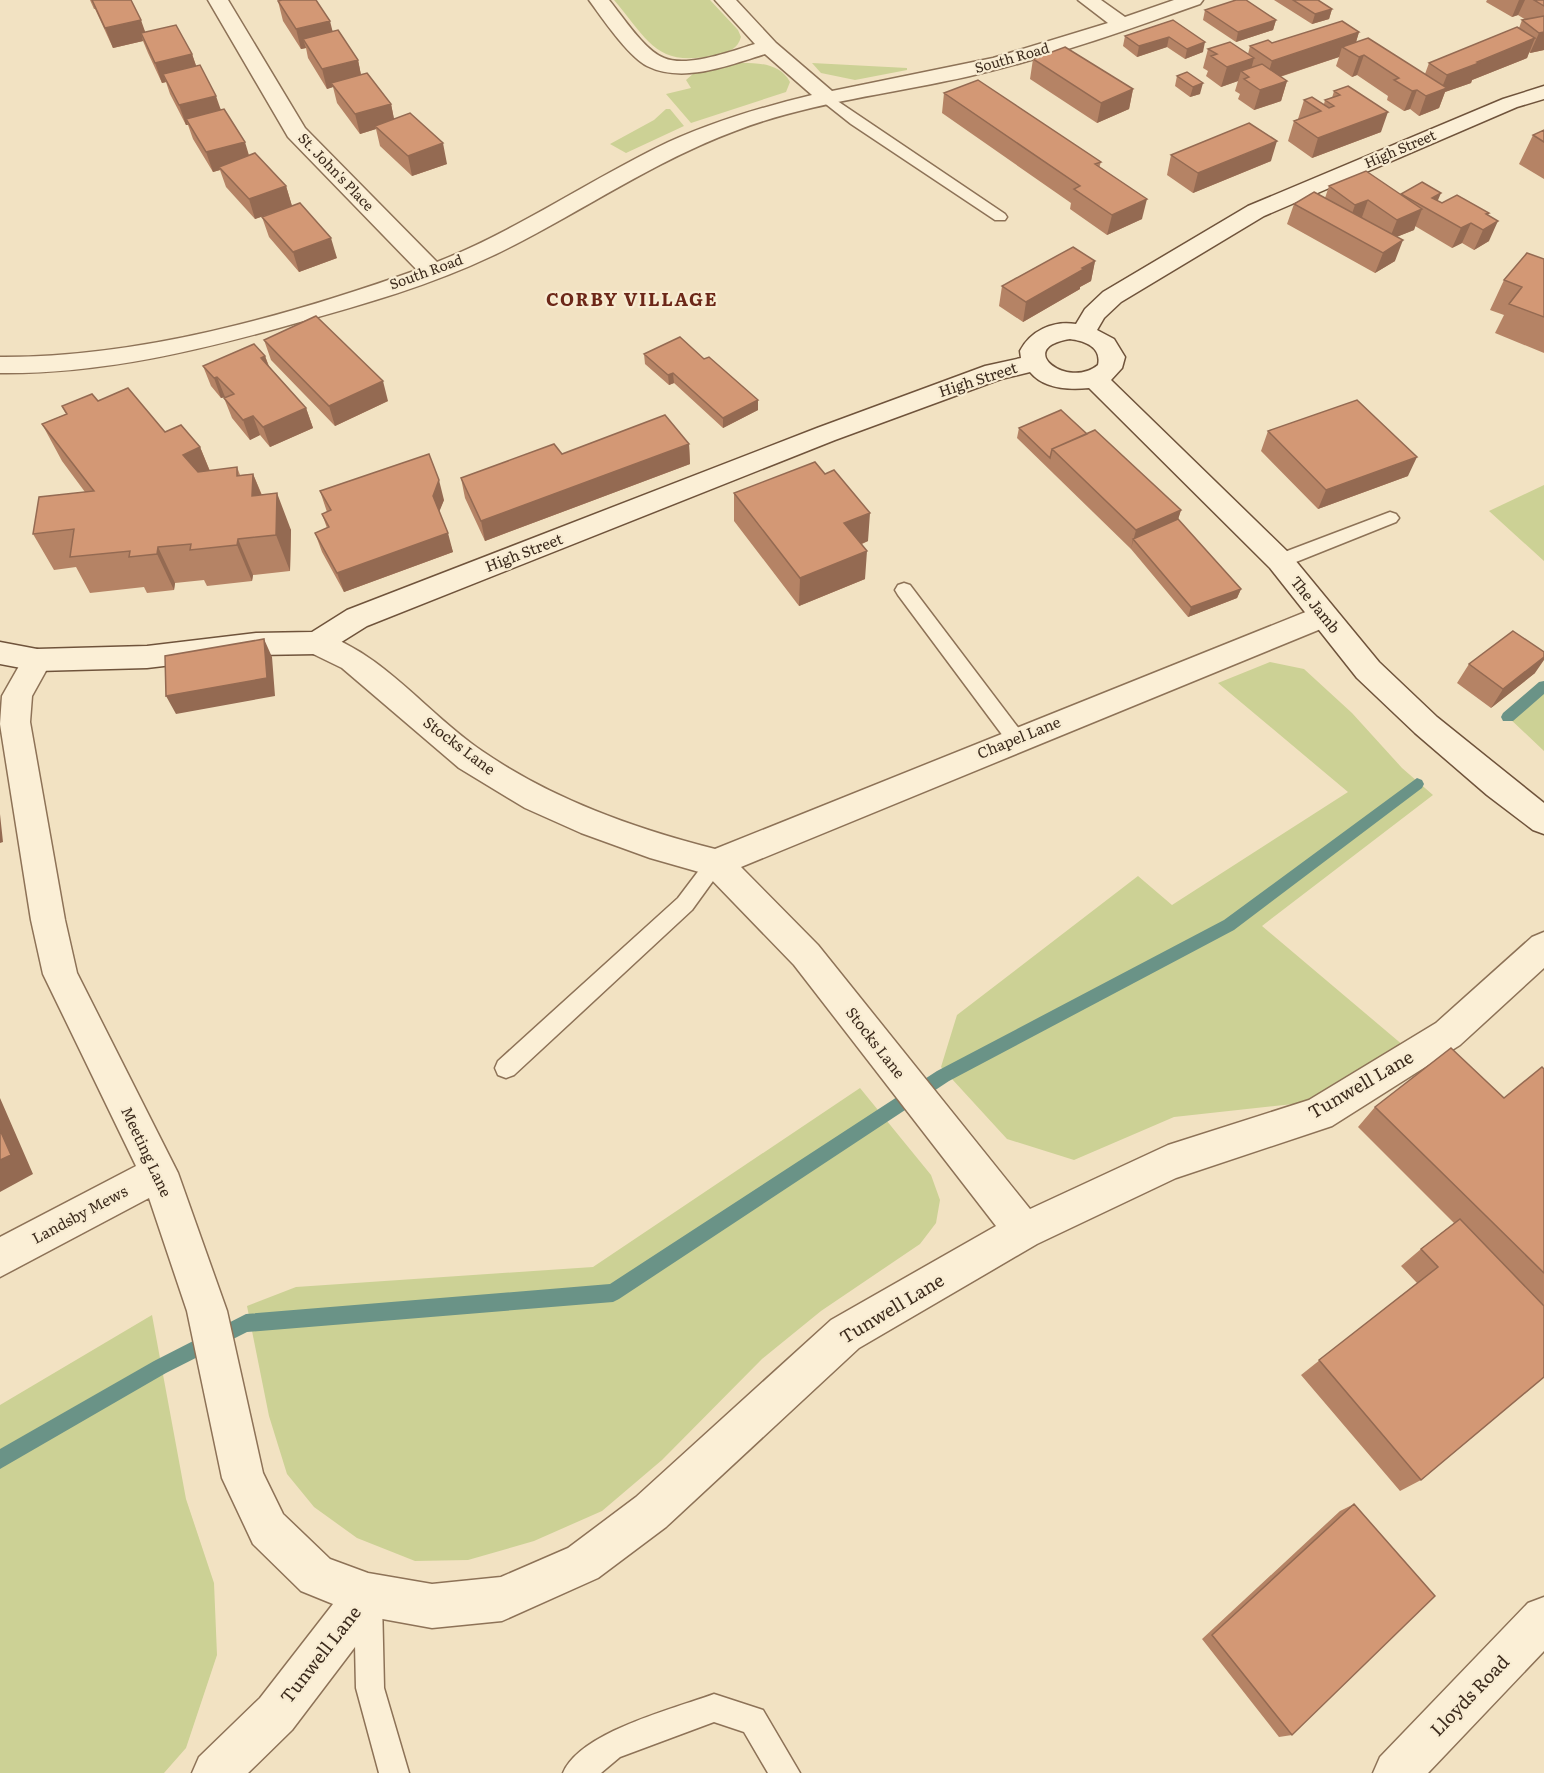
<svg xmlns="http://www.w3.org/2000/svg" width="1544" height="1773" font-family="Literata,serif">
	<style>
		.green { fill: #ccd195 }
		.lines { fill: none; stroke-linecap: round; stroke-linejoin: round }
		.stream { fill: #6a9387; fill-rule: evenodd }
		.lane-casing { stroke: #8d7257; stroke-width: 3 }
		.street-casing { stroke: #8d7257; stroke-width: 3 }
		.secondary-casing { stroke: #6f533b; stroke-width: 3 }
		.lane { fill: #fbefd6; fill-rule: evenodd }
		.street { fill: #fbefd6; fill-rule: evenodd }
		.secondary { fill: #fbefd6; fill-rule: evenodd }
		.wall { fill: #b58365 }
		.shaded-wall { fill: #946a52 }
		.building { fill: #d39875; stroke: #946a52; stroke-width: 1.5 }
		.labels { text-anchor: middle; stroke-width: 4.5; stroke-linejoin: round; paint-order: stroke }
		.far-street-label { font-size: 14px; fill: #3c2b1d; stroke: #f8ecd2 }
		.street-label { font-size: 15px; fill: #3c2b1d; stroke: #f8ecd2 }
		.far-district-label { font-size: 18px; font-weight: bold; letter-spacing: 1.5px; fill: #6c2718; stroke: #f8ecd2 }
		.near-street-label { font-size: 18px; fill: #3c2b1d; stroke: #f8ecd2 }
	</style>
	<rect width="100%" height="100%" fill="#f2e2c2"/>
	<path class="green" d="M614,0H710L738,30L741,37C738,49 728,52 716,55C656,68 649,41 614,0Z
		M737,63C756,63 779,62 790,82L786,92L691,123L666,94L691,88L686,80L694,73Z
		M812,63L907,68V70L855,80L821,73Z
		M666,109H670L684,126L626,153L610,144L654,120Z
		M1544,485V561L1489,511Z
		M1270,662L1304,669L1352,713L1402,768L1433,795L1262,926L1404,1046L1312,1102L1174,1117L1074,1160L1007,1139L941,1067L957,1015L1138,876L1172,905L1348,792L1218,683Z
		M1544,686V751L1508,717Z
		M860,1088L931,1175L940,1200L936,1223L920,1244L821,1311L762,1359L662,1460L602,1511L534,1541L468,1560L415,1561L357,1538L314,1507L287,1474L269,1416L247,1306L296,1287L593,1267Z
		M152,1315L186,1499L214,1583L217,1655L186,1748L164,1773H0V1405Z"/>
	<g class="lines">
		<path class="stream" d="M1544,681V694L1513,721H1503L1501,717L1503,713L1539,682Z
			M1417,778L1422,780L1424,784L1422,788L1234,930L949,1081L619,1299L613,1302L247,1332L166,1373L0,1469V1449L154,1361L246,1314L610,1284L937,1071L1224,920Z"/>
		<g class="lane-casing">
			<path id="lane" d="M827,94L1005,214L1007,217L1005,220H995L851,124L822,101L820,98Z
				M1390,512L1396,514L1399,518L1396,522L1286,566L1280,567L1274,566L1271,561L1274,556Z
				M904,583L910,585L1023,734L1026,739L1023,744L1016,747L1009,744L898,595L895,590L898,585Z
				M716,854L723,857L726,863L692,910L514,1075L506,1078L498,1075L495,1068L498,1061L678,898L709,857Z
				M368,1586L378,1590L382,1600L384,1688L409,1773H379L356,1688L354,1600L358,1590Z
				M714,1694L763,1710L800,1773H768L744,1732L714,1722L620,1757L601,1773H563C580,1732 673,1709 714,1694Z"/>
		</g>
		<g class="street-casing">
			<path id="street" d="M208,0H228L305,128L437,262C513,232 582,185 656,148C705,124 758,108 812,95L765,54C730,65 683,84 647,66C628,56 602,18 589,0H609C623,17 644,50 664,58C687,68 732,51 755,44L715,0H736L776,43L832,91L993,58L1108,23L1078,0H1101L1125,17L1174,0H1203L1200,4C1124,31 1048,58 970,76C891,94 810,102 735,131C649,163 574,217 492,256C431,285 365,304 300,322C201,350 103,374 0,373V357C138,358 288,316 417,270L288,137Z
				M1323,605L1333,608L1337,616L1333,624L741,867L818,945L1030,1209L1168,1145L1309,1100L1436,1023L1532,937L1544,932V968L1460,1045L1332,1126L1176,1178L1037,1244L859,1348L666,1527L598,1578L502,1621L432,1628L377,1618L292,1730L248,1773H192L199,1757L260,1698L333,1604L301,1591L253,1544L222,1478L187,1311L149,1198L0,1277V1237L136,1166L43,974L31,920L0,724L2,696L27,652L37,649L47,652L52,660L32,696L30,722L65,920L77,973L178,1173L227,1311L263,1473L283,1514L330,1559L368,1573L432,1584L501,1577L568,1548L636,1497L831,1320L996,1226L794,965L706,874L650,858L581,833L525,808L459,768L342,668L307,651L302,643L307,635L317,632C383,652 426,713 482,751C552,799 633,828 715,849Z
				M1544,1597V1651L1428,1773H1373L1380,1757L1528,1603Z"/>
		</g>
		<g class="secondary-casing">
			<path id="secondary" d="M1544,86V99L1517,107L1264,216L1121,302L1104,318L1097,330L1114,339L1125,357L1122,368L1111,380L1290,554L1379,662L1437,717L1544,803V834L1533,830L1487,795L1415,733L1357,678L1270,568L1089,388C1069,390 1044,389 1030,372L1001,379L835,440L367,626L327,651L317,654L256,655L147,668L37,671L0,664V642L37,649L147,646L256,633L312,632L347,610L817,428L985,366L1021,358L1020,351C1030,331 1053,320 1076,324L1085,309L1103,292L1248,206L1503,99ZM1070,339C1085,341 1102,347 1098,365C1068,390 1013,348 1070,339Z"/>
		</g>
		<use href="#lane" class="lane"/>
		<use href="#street" class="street"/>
		<use href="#secondary" class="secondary"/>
	</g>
	<path class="wall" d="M90,0H131L145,32L192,54L196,66L221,110L249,156L286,186L292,206L255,219L226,187L220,170L213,172L193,139L188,125H186L170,94L166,82L162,83L148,53L143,41L113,48L95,9H94Z
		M1274,0H1318L1332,9L1329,19L1312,24Z
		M1487,0H1544V50L1530,53L1529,52L1527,58L1472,80L1471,83L1445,92L1439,108L1419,116L1410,109L1404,111L1387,100L1388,96L1357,75L1352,77L1336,66L1339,57L1280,77L1287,81L1281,101L1254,110L1238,99L1240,94L1235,91L1238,81L1221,87L1206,76L1208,71L1203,68L1208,49L1248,54L1250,46L1359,32L1356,42L1425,74L1429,63L1519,28L1522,20H1526L1518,15L1512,17L1486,2Z
		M278,1H317L333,32L358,60L361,75L391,104L394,119L447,164L412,176L380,146L376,129L360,134L337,103L333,87L327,89L308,58L306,48L301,49L283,21Z
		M1205,10L1276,20L1273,30L1236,42L1203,20Z
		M1173,20L1203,52L1185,59L1167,47L1137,57L1123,46L1125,36Z
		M1033,59L1133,89L1129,109L1097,123L1030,79Z
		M1187,72L1200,94L1190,97L1175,86L1177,76Z
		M1348,86L1381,132L1312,158L1288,141L1294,121L1298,119L1304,100L1324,104L1325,100L1332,98L1334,91Z
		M944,93L1101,162L1099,168L1142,219L1107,235L1070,209L1071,203L942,113Z
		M1544,130V179L1519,164L1533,135Z
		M1171,155L1271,161L1193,193L1167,175Z
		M1329,186L1401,195V194L1437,201L1442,203L1489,213L1488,215L1489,241L1474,250L1462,243L1452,248L1415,226L1414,230L1396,237L1395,261L1375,273L1287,224L1294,204L1325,198Z
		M262,217L337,258L299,272L269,237Z
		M1544,259V353L1495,333L1504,315L1490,310L1504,280Z
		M1095,261L1091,281L1080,287V289L1023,322L999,306L1002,286Z
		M264,340L388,401L335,426L271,360Z
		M644,354L704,359L758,400V410L723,428L674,383L669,385L645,364Z
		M265,356L269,366L306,408L313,428L270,447L260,435L250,440L232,418L224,398L225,397L221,398L211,386L203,366Z
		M98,401L165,432L200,447L210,471L237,467L240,475L253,474L262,495L291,530L290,571L253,575L252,581L207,586L204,580L175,583L174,590L147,593L144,587L90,593L76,567L54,570L33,534L85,492L62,461L42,424L66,414L62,406Z
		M1019,428L1087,434L1181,510L1178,519L1241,589L1237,598L1188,617L1131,549L1017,438Z
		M1268,431L1408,476L1318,509L1261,451Z
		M689,444L690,464L485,541L465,498L461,478L562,454Z
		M320,491L444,500L439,511L453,552L344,592L322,552L315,533L327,528L322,514L327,512Z
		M734,493L868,541L862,544L865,579L799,606L734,521Z
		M1469,664L1535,673L1491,708L1457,683Z
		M1544,1069V1377L1421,1480L1400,1491L1301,1375L1417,1283L1401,1266L1421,1249L1454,1223L1358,1127L1375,1107L1504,1098Z
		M1354,1504L1292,1735L1279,1737L1202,1639L1340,1511Z"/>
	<path class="shaded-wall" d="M1519,0H1525L1518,15L1512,17Z
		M1332,9L1329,19L1312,24L1315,14Z
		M141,20L148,40L141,33L143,41L113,48L105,28Z
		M1276,20L1273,30L1236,42L1238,32Z
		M330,21L335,41L303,39L306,48L301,49L296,29Z
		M1359,32L1353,52L1342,47L1339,57L1266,81L1272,61Z
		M1544,32V50L1530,53L1539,33Z
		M1169,37L1167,47L1137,57L1139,46Z
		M1535,38L1527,58L1472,80L1471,83L1445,92L1439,108L1419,116L1426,96L1441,90L1447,75Z
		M1205,42L1203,52L1185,59L1187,49Z
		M192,54L199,74H163L166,82L162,83L155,63Z
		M1364,55L1357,75L1352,77L1359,57Z
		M1254,58L1249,77L1241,71L1238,81L1221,87L1227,67Z
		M358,60L362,80L331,83L333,87L327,89L322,69Z
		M1287,81L1281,101L1254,110L1260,90Z
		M1203,83L1200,94L1190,97L1193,87Z
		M1133,89L1129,109L1097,123L1101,103Z
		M1417,90L1410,109L1404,111L1412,91Z
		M216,96L223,116L186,119L188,125H186L179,105Z
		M391,104L395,124L375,126L376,129L360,134L355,114Z
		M1388,112L1381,132L1312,158L1318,138Z
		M1277,141L1271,161L1193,193L1198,173Z
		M245,142L251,162L219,167L220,170L213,172L206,152Z
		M443,143L447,164L412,176L408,156Z
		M286,186L292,206L255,219L249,199Z
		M1441,193L1433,212L1432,198Z
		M1147,199L1142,219L1107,235L1112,215Z
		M1368,200L1361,220L1348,225L1355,205Z
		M1422,209L1414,230L1389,240L1397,220Z
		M1498,221L1489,241L1474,250L1483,230Z
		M1471,223L1462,243L1452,248L1461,228Z
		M331,238L337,258L299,272L293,252Z
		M1403,240L1395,261L1375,273L1383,253Z
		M1095,261L1091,281L1080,287V289L1023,322L1026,302Z
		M265,356L272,376L261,358Z
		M673,373L674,383L669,385L668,375Z
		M217,377L225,397L221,398L214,378Z
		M383,381L388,401L335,426L329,406Z
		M758,400V410L723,428V418Z
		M306,408L313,428L270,447L263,427Z
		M253,416L260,435L250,440L243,420Z
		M689,444L690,464L485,541L481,521Z
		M200,447L215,484L199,491L183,455Z
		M1417,457L1408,476L1318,509L1326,490Z
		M253,474L268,511L252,496Z
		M439,480L444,500L438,515L433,496Z
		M277,493L291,530L290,571L276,535Z
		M1181,510L1175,529L1133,539L1131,549L1136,530Z
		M870,513L868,541L843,551L844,523Z
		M448,533L453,552L344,592L337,573Z
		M238,539L253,575L252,581L237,545Z
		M158,547L175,583L174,590L157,554Z
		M867,551L865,579L799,606L800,578Z
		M1241,589L1237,598L1188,617L1191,607Z
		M264,639L272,657L275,696L176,714L166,696Z
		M1544,657V660L1535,673L1491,708L1503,689Z
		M0,814L3,842L0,843Z
		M0,1098L33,1174L0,1192Z"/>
	<path class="building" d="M92,0H131L141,20L105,28Z
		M282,0H316L330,21L296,29L278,1Z
		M1236,0H1246L1276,20L1238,32L1205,10Z
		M1293,0H1318L1332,9L1315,14Z
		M1534,0H1544V6Z
		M1544,16V32L1539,33L1522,20Z
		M1173,20L1205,42L1187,49L1169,37L1139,46L1125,36Z
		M1342,21L1359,32L1272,61L1250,46L1268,40L1272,43Z
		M176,25L192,54L155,63L141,33Z
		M1517,27L1535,38L1477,62L1479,63L1447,75L1429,63Z
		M338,30L358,60L322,69L303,39Z
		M1368,38L1447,88L1426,96L1417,90L1412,91L1394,80L1399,78L1364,55L1359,57L1342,47Z
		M1230,42L1254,58L1227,67L1211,56L1217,54L1208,49Z
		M1065,47L1133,89L1101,103L1033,59Z
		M1262,64L1287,81L1260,90L1244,79L1249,77L1241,71Z
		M200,65L216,96L179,105L163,74Z
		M1187,72L1203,83L1193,87L1177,76Z
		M367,73L391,104L355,114L331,83Z
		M978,80L1101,162L1095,164L1147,199L1112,215L1074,189L1080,186L944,93Z
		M1348,86L1388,112L1318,138L1294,121L1321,111L1304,100L1312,97L1329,108L1334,106L1325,100L1340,95L1334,91Z
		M224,109L245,142L206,152L186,119Z
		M410,113L443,143L408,156L375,126Z
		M1249,123L1277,141L1198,173L1171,155Z
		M1544,130V142L1533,135Z
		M255,153L286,186L249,199L219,167Z
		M1366,171L1422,209L1397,220L1368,200L1355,205L1329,186Z
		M1422,182L1441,193L1432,198L1442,203L1457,195L1489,213L1486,214L1498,221L1483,230L1471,223L1461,228L1401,194Z
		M1314,192L1403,240L1383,253L1294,204Z
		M300,203L331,238L293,252L262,217Z
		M1073,247L1095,261L1082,268L1084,269L1026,302L1002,286Z
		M1527,253L1544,259V317L1509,304L1522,287L1504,280Z
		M316,316L383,381L329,406L264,340Z
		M680,337L704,359L709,357L758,400L723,418L673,373L668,375L644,354Z
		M254,344L265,356L261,358L306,408L263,427L253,416L243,420L224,398L234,394L217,377L214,378L203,366Z
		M128,388L165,432L181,425L200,447L183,455L198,472L237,467V476L253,474L252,496L277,493L276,535L238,539L237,545L190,550L191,544L158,547L157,554L129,557L130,551L70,557L74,529L33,534L39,497L94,491L42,424L67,414L62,406L92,394L98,401Z
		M1357,400L1417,457L1326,490L1268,431Z
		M1061,410L1087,434L1052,449L1050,458L1019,428Z
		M665,415L689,444L481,521L461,478L554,444L562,454Z
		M1095,430L1181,510L1136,530L1052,449Z
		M429,454L439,480L433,496L448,533L337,573L315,533L329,527L322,514L331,510L320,491Z
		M815,462L825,474L834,470L870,513L844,523L867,551L800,578L734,493Z
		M1178,519L1241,589L1191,607L1133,539Z
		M1513,631L1544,652V657L1503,689L1469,664Z
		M264,639L267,678L166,696L165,656Z
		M1451,1048L1504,1098L1542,1067L1544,1069V1273L1375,1107Z
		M0,1130L11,1155L0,1160Z
		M1460,1219L1544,1306V1377L1421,1480L1319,1360L1438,1267L1421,1249Z
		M1354,1504L1435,1596L1292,1735L1212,1635Z"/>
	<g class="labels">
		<g class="far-street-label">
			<text transform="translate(1012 58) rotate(-16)" y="5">South Road</text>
			<text transform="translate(1400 149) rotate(-23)" y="5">High Street</text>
			<text transform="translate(336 172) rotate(46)" y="5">St. John's Place</text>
			<text transform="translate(426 272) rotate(-20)" y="5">South Road</text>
		</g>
		<g class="street-label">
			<text transform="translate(978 380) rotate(-18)" y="5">High Street</text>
			<text transform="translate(524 553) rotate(-21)" y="5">High Street</text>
			<text transform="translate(1315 605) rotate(51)" y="5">The Jamb</text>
			<text transform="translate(1019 738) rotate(-22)" y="5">Chapel Lane</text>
			<text transform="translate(459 746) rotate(37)" y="5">Stocks Lane</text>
			<text transform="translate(875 1043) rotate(52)" y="5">Stocks Lane</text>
			<text transform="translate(146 1152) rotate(65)" y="5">Meeting Lane</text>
			<text transform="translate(80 1215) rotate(-28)" y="5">Landsby Mews</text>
		</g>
		<g class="far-district-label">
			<text x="632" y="306">CORBY VILLAGE</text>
		</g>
		<g class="near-street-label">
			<text transform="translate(1361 1085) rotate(-30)" y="6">Tunwell Lane</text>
			<text transform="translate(892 1309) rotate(-31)" y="6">Tunwell Lane</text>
			<text transform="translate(321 1655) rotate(-52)" y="6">Tunwell Lane</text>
			<text transform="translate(1470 1696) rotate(-46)" y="6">Lloyds Road</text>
		</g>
	</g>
</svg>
